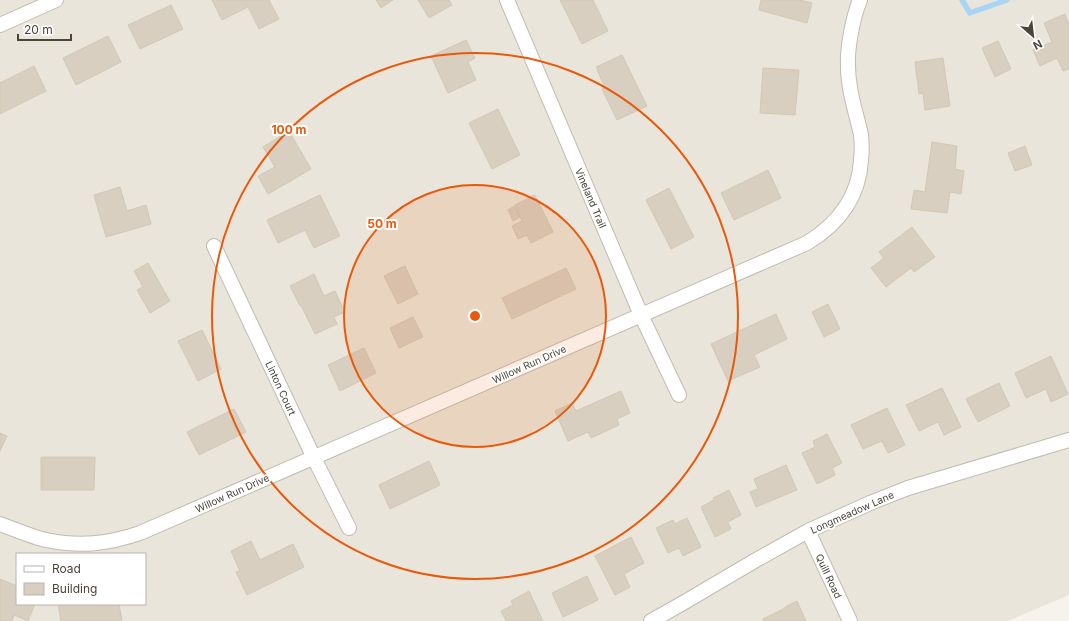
<svg xmlns="http://www.w3.org/2000/svg" width="1069" height="621" font-family="Inter,sans-serif">
	<style>
		.residential { fill: #eae5da; fill-rule: evenodd }
		.lines { fill: none; stroke-linecap: round; stroke-linejoin: round }
		.stream { stroke: #a9d4f2; stroke-width: 5.5 }
		.building { fill: #d8cfc1; stroke: #d3c7b4 }
		.minor-casing { stroke: #c2bbae; stroke-width: 16 }
		.minor { stroke: #fff; stroke-width: 14 }
		.ring { fill: none; stroke: #e8590c; stroke-width: 2 }
		.labels { text-anchor: middle; stroke-width: 4; stroke-linejoin: round; paint-order: stroke }
		.street-label { font-size: 10px; fill: #4b4439; stroke: #fff }
		.centre { fill: #e8590c; stroke: #fff; stroke-width: 2 }
		.ring-label { font-size: 12px; text-anchor: middle; font-weight: bold; fill: #e8590c; stroke: #fff; stroke-width: 4; stroke-linejoin: round; paint-order: stroke }
	</style>
	<rect width="100%" height="100%" fill="#f6f3ec"/>
	<path class="residential" d="M0,0H1069V595L1008,621H0ZM17,554H145V604H17Z"/>
	<g class="lines">
		<path class="stream" d="M962,0L970,13L1007,0"/>
	</g>
	<path class="building" d="M212,0H269L279,19L259,29L248,7L222,20Z
		M376,0H393L381,8Z
		M418,0H449L452,5L429,18Z
		M560,0H593L608,31L582,44Z
		M761,0H800L812,3L807,23L759,10Z
		M171,5L183,29L140,49L128,25Z
		M1065,14L1069,24V69L1063,71L1057,58L1040,66L1033,50L1052,42L1044,23Z
		M108,36L121,62L76,85L63,58Z
		M466,40L475,58L468,62L476,80L448,93L431,56Z
		M998,41L1011,69L995,77L982,48Z
		M622,55L647,106L617,120L602,89L605,88L596,67Z
		M943,58L950,106L925,110L923,93L919,94L915,62Z
		M34,66L46,91L0,114V83Z
		M763,68L799,70L795,115L760,113Z
		M498,109L520,155L492,169L469,123Z
		M289,131L311,169L268,194L258,176L275,167L263,147Z
		M932,142L957,146L955,169L964,171L961,194L950,192L947,213L911,209L914,190L925,192Z
		M1025,146L1032,165L1015,171L1008,153Z
		M768,170L781,198L734,220L721,193Z
		M120,187L127,211L146,205L151,224L106,237L94,195Z
		M669,188L694,237L671,249L646,200Z
		M320,195L340,236L314,248L305,230L278,243L267,220Z
		M535,195L553,232L531,243L527,235L518,239L512,226L522,221L515,205Z
		M514,206L520,217L513,221L508,210Z
		M912,227L935,257L914,272L911,268L886,287L871,268L884,258L879,252Z
		M148,263L170,301L150,313L137,290L143,287L134,271Z
		M405,266L418,294L398,304L384,276Z
		M566,268L576,289L512,319L502,298Z
		M314,274L324,296L335,291L345,312L334,317L337,324L315,334L301,305L300,306L290,286Z
		M828,304L840,329L824,337L812,312Z
		M776,314L787,339L754,355L760,367L728,381L711,344Z
		M413,317L423,337L399,348L390,328Z
		M202,330L221,369L198,381L178,341Z
		M364,348L376,373L340,391L328,365Z
		M1051,356L1068,394L1051,402L1046,389L1026,398L1015,373Z
		M999,383L1010,406L978,422L966,399Z
		M942,388L961,427L944,435L938,422L919,431L906,405Z
		M621,391L630,413L617,419L619,425L591,438L588,432L568,441L555,411L572,403L576,411Z
		M887,408L905,445L888,453L882,441L863,449L851,425Z
		M234,409L246,432L199,455L187,432Z
		M0,433L7,436L0,451Z
		M827,434L842,463L832,468L835,475L817,484L802,453L815,447L813,441Z
		M41,457H95L94,490H41Z
		M429,461L440,485L390,509L379,485Z
		M786,465L797,490L756,507L750,492L758,489L754,479Z
		M729,490L741,515L728,522L731,529L715,537L701,507L714,500L713,498Z
		M687,518L701,547L683,556L679,548L668,553L656,528L673,520L675,524Z
		M631,537L644,563L624,574L630,587L615,595L595,556Z
		M251,541L260,560L293,544L304,567L247,595L236,572L240,571L231,551Z
		M587,576L598,600L563,617L552,593Z
		M0,579L17,586V604H35L28,621L14,615L12,621H0Z
		M529,591L543,621H506L501,611L513,605L511,601Z
		M797,601L806,621H764L763,619L785,608V607Z
		M58,604H119L122,621H61Z"/>
	<g class="lines">
		<g class="minor-casing">
			<path id="minor" d="M507,0L641,315L679,395
				M0,25L56,0
				M214,246L314,458L349,528
				M0,524C14,529 32,537 46,540C80,547 108,544 140,533L807,243C838,224 859,197 861,160C862,151 862,143 861,135C856,112 848,90 848,66C847,48 853,17 860,0
				M808,531L850,621
				M651,621L683,603L756,560L808,531L870,503L908,488L1069,440"/>
		</g>
		<use href="#minor" class="minor"/>
	</g>
	<circle cx="475" cy="316" r="131" fill="#e8590c" fill-opacity=".12"/>
	<g class="ring">
		<circle cx="475" cy="316" r="131"/>
		<circle cx="475" cy="316" r="263"/>
	</g>
	<g class="labels">
		<g class="street-label">
			<text transform="translate(591 198) rotate(67)" y="4">Vineland Trail</text>
			<text transform="translate(529 364) rotate(-24)" y="4">Willow Run Drive</text>
			<text transform="translate(281 388) rotate(65)" y="4">Linton Court</text>
			<text transform="translate(232 493) rotate(-24)" y="4">Willow Run Drive</text>
			<text transform="translate(852 512) rotate(-24)" y="4">Longmeadow Lane</text>
			<text transform="translate(829 576) rotate(65)" y="4">Quill Road</text>
		</g>
	</g>
	<circle cx="475" cy="316" r="6" class="centre"/>
	<g class="ring-label">
		<text x="289" y="134">100 m</text>
		<text x="382" y="228">50 m</text>
	</g>
	<rect x="16" y="553" width="130" height="52" fill="#ffffff" stroke="#b7b4b0"/>
	<rect x="24" y="566" width="20" height="6" fill="#ffffff" stroke="#b7b4b0"/>
	<text x="52" y="573" font-size="12" fill="#4b4439">Road</text>
	<rect x="24" y="583" width="20" height="12" fill="#d8cfc1" stroke="#b7b4b0"/>
	<text x="52" y="593" font-size="12" fill="#4b4439">Building</text>
	<g transform="translate(1033 36) rotate(152)" stroke="#ffffff" stroke-width="3" paint-order="stroke">
	<path d="M0-3L7 15L0 10L-7 15Z" fill="#4b4439"/>
	<text y="-6" font-size="11" font-weight="bold" text-anchor="middle" fill="#4b4439">N</text>
	</g>
	<path d="M18 34v6h53v-6" fill="none" stroke="#4b4439" stroke-width="2"/>
	<text x="24" y="34" font-size="12" fill="#4b4439" stroke="#ffffff" stroke-width="3" paint-order="stroke">20 m</text>
</svg>
